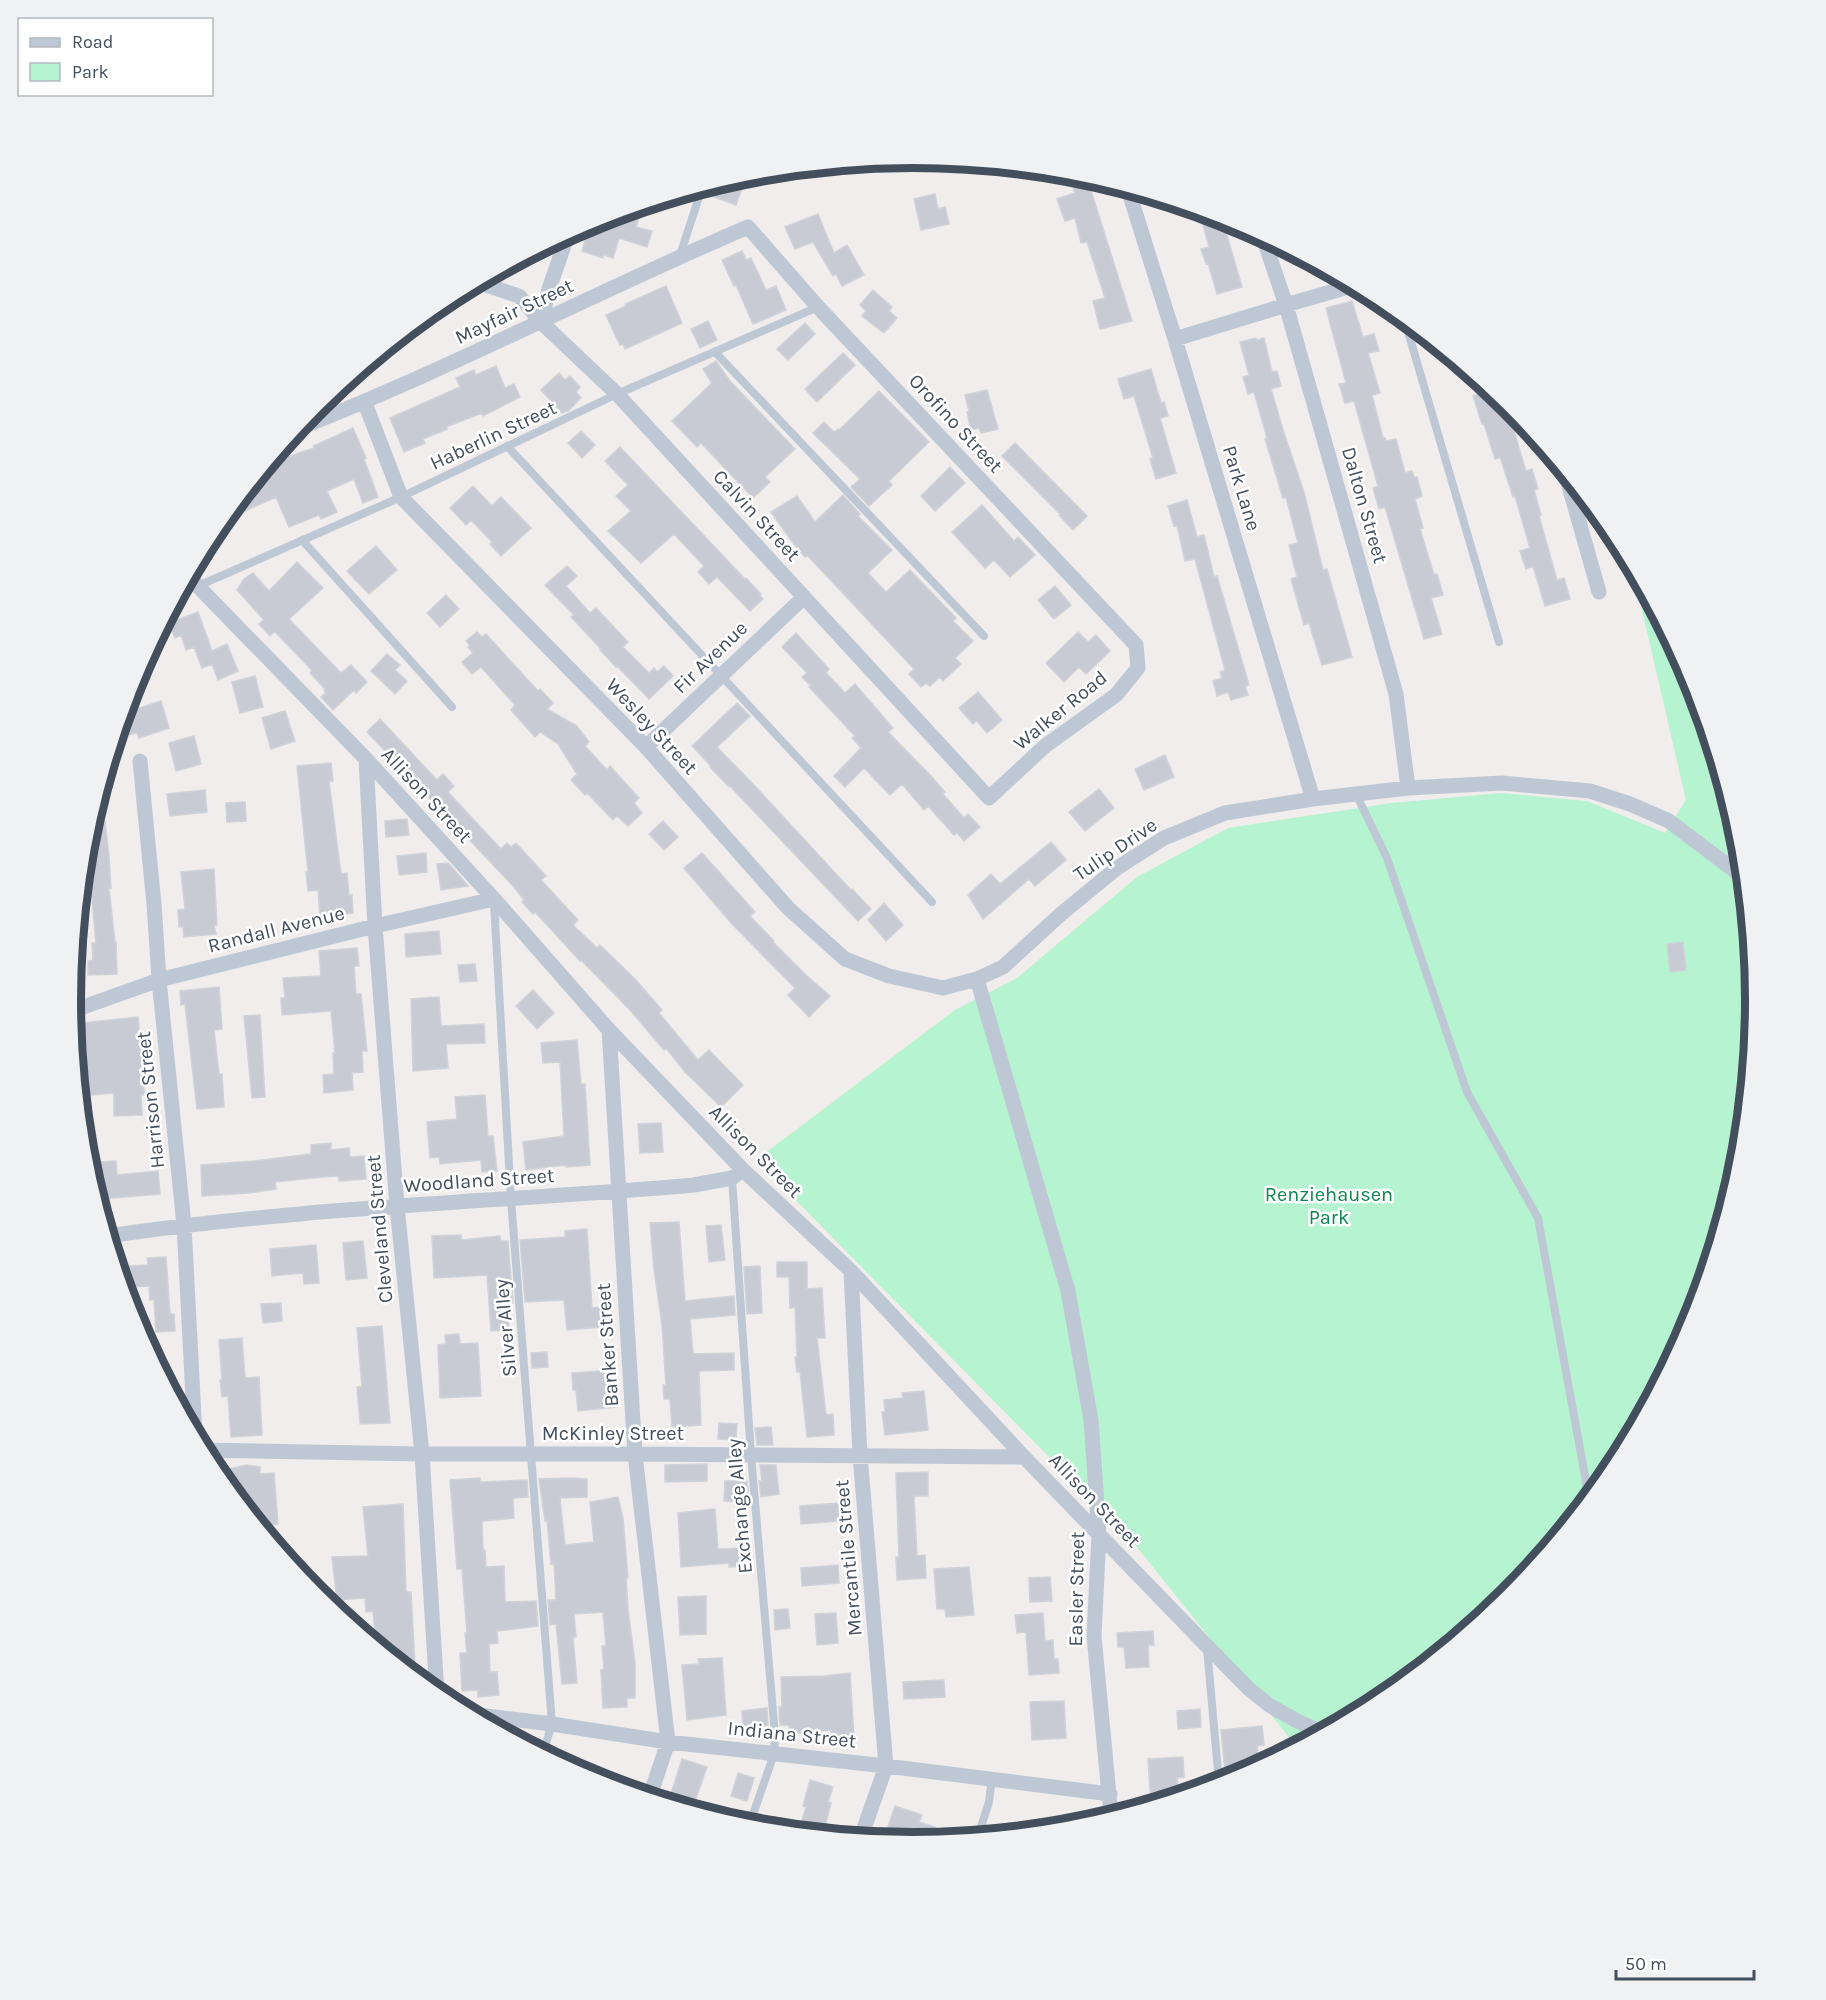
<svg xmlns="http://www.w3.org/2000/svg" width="1826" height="2000" font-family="Karla,sans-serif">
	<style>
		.green { fill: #b5f3d1 }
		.building { fill: #c8cbd3; stroke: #d0d2d9; stroke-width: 1.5 }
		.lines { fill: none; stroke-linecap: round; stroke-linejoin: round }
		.lane { stroke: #bec8d4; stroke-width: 8 }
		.street { stroke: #bec8d4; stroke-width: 15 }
		.labels { text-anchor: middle; stroke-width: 5; stroke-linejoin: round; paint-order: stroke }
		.street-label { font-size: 20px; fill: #434f5c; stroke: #fff }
		.park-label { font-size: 20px; fill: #0c8550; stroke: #fff }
		.rim { fill: none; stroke: #434f5c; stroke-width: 8 }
	</style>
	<rect width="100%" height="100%" fill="#f0edec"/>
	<path class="green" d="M1632,567L1691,678L1739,836L1755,1000L1739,1165L1691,1323L1613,1468L1508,1596L1381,1701L1296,1746L1133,1542L756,1160L955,1010L1017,978L1137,877L1228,828L1392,803L1501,793L1587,801L1665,833L1686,800Z"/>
	<path class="building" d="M747,174L736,205L706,194L708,186Z
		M1089,184L1132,321L1100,329L1093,301L1105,298L1087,242L1081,243L1075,218L1065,221L1057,199L1075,193L1073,189Z
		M935,194L938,209L945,207L949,224L921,230L914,199Z
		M643,206L636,227L652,231L647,247L619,238L613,258L604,255L603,258L582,251L590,222Z
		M1199,211L1222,218L1242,287L1217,294L1208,263L1206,264L1201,249L1209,247Z
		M818,214L834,253L847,245L864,275L842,286L836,274L833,276L813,242L795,249L785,227Z
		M742,251L746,260L751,258L766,290L776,286L786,310L753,324L736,285L734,286L722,260Z
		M666,286L682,323L625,349L623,344L620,345L618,341L606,315L626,306L625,304Z
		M873,290L892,307L889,311L897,318L884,333L862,316L866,311L860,305Z
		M1352,301L1363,337L1374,334L1379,351L1368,353L1380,393L1372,395L1383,438H1385L1386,441L1396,439L1405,473L1412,471L1414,477H1417L1422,496L1415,499L1423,528L1420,529L1434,575L1437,574L1443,595L1431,598L1442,634L1424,639L1385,507L1379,509L1373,488L1378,486L1354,401L1345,403L1339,384L1346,383L1326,308Z
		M708,321L717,340L700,348L691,329Z
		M805,323L815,334L788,360L777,349Z
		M1256,338L1257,340L1264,338L1272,372L1277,371L1281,386L1271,389L1284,433L1304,492L1323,570L1327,569L1352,657L1322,665L1309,623L1304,625L1291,579L1297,577L1289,545L1298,543L1286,497L1283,498L1265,439L1267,438L1254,392L1248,394L1243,377L1249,375L1240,342Z
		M843,353L855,365L817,402L805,389Z
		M716,361L730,381L795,449L765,477L770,482L753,498L701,443L697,447L672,421L712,383L703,369Z
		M496,366L505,388L514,384L520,397L483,416L482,413L446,427L447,429L423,439L425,443L404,452L390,418L460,387L456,378L474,370L476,375Z
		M1151,369L1161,403L1164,402L1168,416L1160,418L1176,473L1156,479L1150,459L1153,458L1134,396L1124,399L1118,379Z
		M559,373L565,380L570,376L580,387L576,392L581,398L568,411L562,413L541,390Z
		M1471,373L1505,401L1526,471L1532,469L1538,489L1534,490L1541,515L1539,516L1557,580L1564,578L1570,599L1545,606L1533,566L1526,569L1520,551L1530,548L1515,496L1513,497L1500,457L1495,459L1484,424H1482L1473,396L1478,394Z
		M987,390L998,429L981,433L979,428L971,430L967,412L969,411L965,395Z
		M879,391L929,442L889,481L892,485L869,506L851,487L860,479L813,433L824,422L834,432L838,429L839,430Z
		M353,428L366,458L364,459L378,497L363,503L354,479L327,491L337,512L321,519L319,515L289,527L276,497L221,522L265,468L290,456L314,448L313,446Z
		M581,431L595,445L582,458L568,443Z
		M1015,443L1087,516L1073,530L1059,515L1060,514L1002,456Z
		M620,447L745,579L746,578L761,594L760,595L763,599L750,611L717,577L709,584L698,572L704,566L674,534L641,563L608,531L631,511L616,496L628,485L605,461Z
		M950,467L965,483L935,511L921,496Z
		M473,486L492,506L501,497L531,528L501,556L490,544L492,542L471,520L466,525L450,508Z
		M843,495L860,514L858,516L892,550L868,573L886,592L910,570L956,618L953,621L973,641L955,658L961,664L943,681L940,677L930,686L926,683L921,687L909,674L914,669L807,555L805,557L793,543L771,512L797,496L815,522Z
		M1187,500L1197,537L1204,535L1214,577L1217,576L1249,685L1245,686L1248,695L1231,700L1228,692L1217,696L1213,681L1222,678L1220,672L1225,670L1195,559L1185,561L1177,525L1174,526L1168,506Z
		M982,505L1014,541L1018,537L1035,555L1010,577L994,560L985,568L952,532Z
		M376,546L397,570L369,594L347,571Z
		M297,562L323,588L289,619L341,673L351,665L367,682L356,693L354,690L333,710L321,697L326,693L324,690L325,689L310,673L312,671L307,665L276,633L274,632L270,636L259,624L264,620L237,590L244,579L253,573L269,591Z
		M567,566L577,576L566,586L590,613L596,608L628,642L623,647L649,673L654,668L657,672L664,666L673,676L649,699L617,666L616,667L600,650L601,649L571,617L574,615L545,585Z
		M1055,586L1071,605L1054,619L1038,600Z
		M446,595L459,609L440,627L427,613Z
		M198,612L212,651L227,644L238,671L218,680L212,664L202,668L194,647L186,650L181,635L175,638L169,623Z
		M477,632L482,637L486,634L538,691L540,689L553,703L547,709L577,726L589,742L585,746L607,770L610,766L639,798L634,803L642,813L628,826L617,816L613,820L587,793L585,795L571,780L577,774L558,744L540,732L535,737L511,710L515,705L481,667L472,674L462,662L473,653L468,647L470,645L466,641Z
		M1078,632L1088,642L1096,635L1110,651L1086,674L1079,667L1064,682L1046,663Z
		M796,633L829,669L826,673L845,693L855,684L893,728L888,732L932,777L945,792L943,794L964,818L968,814L980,827L964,841L957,833L954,835L928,806L924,810L902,784L890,795L864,768L845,787L834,776L861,748L852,738L855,736L809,687L811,686L802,677L807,673L782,647Z
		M387,654L400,665L395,670L407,681L395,694L371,671Z
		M255,676L263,707L240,713L232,682Z
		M978,692L1002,720L987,733L977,721L973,724L959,708Z
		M161,701L169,728L139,738L137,733L128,735L126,730L118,732L124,713Z
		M737,703L750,716L717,747L753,784L851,890L852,889L871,909L858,921L729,785L728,786L710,767L711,766L692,746Z
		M285,711L295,741L271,749L262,718Z
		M380,719L437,780L443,774L454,786L448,792L501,849L507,843L511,847L516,843L546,876L541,880L578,920L573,925L597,948L600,945L636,980L662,1010L659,1013L698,1060L709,1050L743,1085L721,1107L685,1072L666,1048L664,1050L630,1010L581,960L580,961L535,912L533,914L522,902L524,900L514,887L367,732Z
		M194,736L201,764L176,771L169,743Z
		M1165,755L1174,777L1144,790L1135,769Z
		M331,763L333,781H329L341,874L347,873L349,895H352L353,913L320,916L318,890L308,891L306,872H308L297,766Z
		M101,788L109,856L111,888H109L115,942H116L117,974L88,975V961L93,960L92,943H96L91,889L81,890L87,835Z
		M1099,789L1114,808L1085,831L1069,812Z
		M205,790L207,812L170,816L167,794Z
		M245,802L246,821L227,822L226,803Z
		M407,819L409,835L386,837L385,821Z
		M663,821L678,837L664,850L649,834Z
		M1051,842L1066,860L1035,886L1029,879L983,919L968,895L991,874L1000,884Z
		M426,853L427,872L399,875L397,856Z
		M702,853L755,912L750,916L774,941L773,942L807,976L830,996L809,1017L788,995L795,988L732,924L684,868Z
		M448,863L464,881L468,886L441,890L437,864Z
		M214,869L217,925H214L216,934L184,937L183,927H179L178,910L185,909L181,872Z
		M884,903L903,925L886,941L868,920Z
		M439,931L441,954L406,957L405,934Z
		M1683,942L1686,970L1670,972L1667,944Z
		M357,948L359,966H354L356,994H361L367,1051H362L363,1072L352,1073L353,1090L324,1093L323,1075L334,1074L333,1053H335L331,1011L282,1015L281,998H285L283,978L321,976L319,951Z
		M475,964L477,981L460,982L458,965Z
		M219,987L222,1029L214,1030L219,1074H222L224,1107L197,1109L185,1004L181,1005L180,991Z
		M533,990L554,1013L537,1029L516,1006Z
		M439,997L441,1026L484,1024L485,1043L446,1044L448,1068L413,1071L411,999Z
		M260,1015L265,1097L252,1098L244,1016Z
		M138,1017L144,1081V1095H141L142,1115L114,1116V1093L80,1096L73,1024Z
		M577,1040L581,1084H585L590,1165L566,1167V1165L526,1170L523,1142L564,1136L560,1062L543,1063L541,1043Z
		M485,1095L488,1136H493L497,1171L482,1172L481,1160L440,1164L439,1157L430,1158L427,1122L457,1119L455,1097Z
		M661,1123L663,1152L640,1153L638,1124Z
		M331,1143V1150L349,1148L350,1157L364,1156L366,1179L339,1181V1177L336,1176L312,1178L275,1182L276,1189L249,1193L202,1196L201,1165L254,1161L311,1154V1145Z
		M116,1161L117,1175L158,1171L160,1194L100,1199L98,1162Z
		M679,1222L685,1301L734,1296L735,1315L690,1319L693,1354L734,1353V1370L699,1371L701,1425L672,1427L670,1399H664L663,1385H666L662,1325L654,1270L650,1223Z
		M721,1225L725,1260L709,1262L706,1226Z
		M587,1229L592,1308L600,1307L602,1327L567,1330L564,1300L525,1302L520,1240L565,1237V1231Z
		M461,1235V1240L500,1236L501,1241H508L513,1303H507L509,1330L491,1331L487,1275L434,1278L432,1236Z
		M363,1241L367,1278L346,1280L343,1243Z
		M316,1245L319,1283L304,1284L303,1273L272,1276L270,1249Z
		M166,1257L170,1314H174L175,1331L156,1332L154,1299L150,1300L149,1286L131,1287L130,1266L148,1265L147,1258Z
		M777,1262H807V1289L822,1288L825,1338H817L826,1415L833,1414L834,1435L807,1437L800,1372H797L795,1357H797L795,1307L790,1308L789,1277H777Z
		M760,1266L762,1313L747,1314L744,1267Z
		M281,1303L282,1321L263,1323L261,1304Z
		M382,1326L390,1423L360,1424L357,1387H362L357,1328Z
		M459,1334L460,1344L478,1343L481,1396L440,1398L438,1345L446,1344L445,1335Z
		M242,1338L245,1378L259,1377L262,1435L231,1437L228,1396L222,1397L220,1380H222L219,1340Z
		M547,1352L548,1367L532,1368L531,1353Z
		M614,1370L615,1387H613L615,1407L578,1411L576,1390H573L572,1373Z
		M924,1391L928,1430L885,1435L882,1412H885L884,1400L903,1398L902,1393Z
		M719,1423L737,1424L736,1440L718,1439Z
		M771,1427L773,1445H757L755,1428Z
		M707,1464V1481L665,1482V1465Z
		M247,1465L260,1467V1474L274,1473L278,1524L260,1526L229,1488L228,1469Z
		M760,1465H776L779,1494L761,1497L759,1481H762Z
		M928,1472V1496H914L917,1556L925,1555L926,1578L897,1580L896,1557H899L896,1473Z
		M480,1478V1482L527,1480L528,1497L513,1498L514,1518L482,1521L483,1550H485L486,1567L504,1566L505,1602L536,1601L538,1626L497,1631L498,1643L489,1644L490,1672H497L499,1695L478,1697V1690L462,1691L460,1653H467L465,1633H467L462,1569H457L450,1480Z
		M571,1478L587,1479V1497L560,1498L565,1545L594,1542L590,1502L618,1497L623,1518L628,1578H626L628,1609L635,1663V1698H627V1707L603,1708L601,1670L604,1669L602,1646H606L603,1612L574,1614L576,1637H573L577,1683L562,1684L556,1624L550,1625L548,1600H556L554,1563L551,1564L547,1520L545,1521L539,1479Z
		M725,1481H747L749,1499L743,1500V1502L724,1501Z
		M839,1503L841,1521L801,1524L800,1506Z
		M403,1504L406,1592H411L415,1666L405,1667L376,1644L373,1611L366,1612L365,1598L337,1600L332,1557L368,1556L363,1507Z
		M715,1509L718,1549L748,1548L749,1566L729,1567V1563L681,1567L678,1513Z
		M838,1565L839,1583L802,1586L801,1568Z
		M969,1567L974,1615L946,1617L945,1609H937L934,1569Z
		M1050,1577L1052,1601L1030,1602L1029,1578Z
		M706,1596V1634L680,1635L678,1597Z
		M788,1609L790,1628L775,1630L774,1610Z
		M836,1613L838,1643L817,1645L815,1614Z
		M1043,1613L1045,1641L1053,1640L1054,1659H1058L1059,1673L1029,1675L1026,1632L1017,1633L1015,1615Z
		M1153,1631L1154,1645H1148L1149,1667L1126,1668L1124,1647H1118L1117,1633Z
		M722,1658L726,1715L687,1720L682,1665L699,1664L698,1659Z
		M850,1673L854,1737L831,1738V1730L790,1734L789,1725H780L779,1707H782L781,1677L824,1676Z
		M944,1680L945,1697L904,1699L903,1682Z
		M1064,1701L1066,1738L1032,1740L1030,1702Z
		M767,1708L768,1726L743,1729L742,1711Z
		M1200,1709L1201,1727L1178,1729L1177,1711Z
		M1262,1726L1264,1745L1257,1746L1259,1766L1226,1781L1221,1730Z
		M1183,1757L1184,1777L1177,1778L1178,1796L1151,1804L1148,1759Z
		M682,1759L707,1767L694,1804L670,1797Z
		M738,1773L754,1778L747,1801L731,1796Z
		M810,1780L833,1787L828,1802L831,1803L823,1834L799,1831L806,1807L803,1806Z
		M895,1806L922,1815L919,1822L935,1827L930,1841L922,1842L887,1830Z"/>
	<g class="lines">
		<path class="lane" d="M680,255L702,188
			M1404,318L1499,642
			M715,352L984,636
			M507,446L932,902
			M302,540L452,707
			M181,590L198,586L401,497L617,394L818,307
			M1356,794L1387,858L1467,1092L1538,1218L1589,1498
			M494,903L511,1199L552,1724L543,1753
			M732,1178L751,1455L775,1735L774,1754L749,1826
			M1207,1648L1219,1783
			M978,1836L989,1802L992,1778"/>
		<path class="street" d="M1128,189L1175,339L1313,799
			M1263,237L1286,305L1396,694L1408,788
			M541,322L549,289L568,234
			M1175,339L1286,305L1355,285
			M365,403L401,497L646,747L788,908L845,959L889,976L943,988L977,979L1003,967L1061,914L1117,868L1164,838L1225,813L1313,799L1408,788L1502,783L1590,791L1630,804L1669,821L1743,877
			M297,429C450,369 596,292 748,227L818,307L1136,645L1138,668L1116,695L1045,746L989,798L617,394L541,322L519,296L477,282
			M1565,472L1599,592
			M189,577L366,759L494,899L609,1030L743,1170L851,1271L1024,1457L1207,1646L1249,1689L1269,1705L1297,1721L1322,1732
			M646,747L804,597
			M366,759L375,926L397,1206L422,1454L437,1694
			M140,761L154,904L159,980L184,1225L195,1436
			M977,979L1068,1291L1091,1420L1099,1534L1094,1636L1111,1816
			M72,1011L159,980L375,926L494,899
			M609,1030L635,1454L668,1742L650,1796
			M108,1236C302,1207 499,1202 694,1185L732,1178L743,1170
			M851,1271L860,1455L886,1766L861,1837
			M203,1450L422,1454H635L1024,1457
			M470,1714L552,1724L668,1742L886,1766L1110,1794"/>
	</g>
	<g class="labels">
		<g class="street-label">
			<text transform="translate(514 311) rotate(-25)" y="7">Mayfair Street</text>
			<text transform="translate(956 423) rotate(47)" y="7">Orofino Street</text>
			<text transform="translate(493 435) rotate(-25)" y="7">Haberlin Street</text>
			<text transform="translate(1242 488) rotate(73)" y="7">Park Lane</text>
			<text transform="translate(1365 505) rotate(74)" y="7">Dalton Street</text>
			<text transform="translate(757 515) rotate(47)" y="7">Calvin Street</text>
			<text transform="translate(710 657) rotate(-44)" y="7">Fir Avenue</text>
			<text transform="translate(1060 710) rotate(-39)" y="7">Walker Road</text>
			<text transform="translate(652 726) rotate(47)" y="7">Wesley Street</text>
			<text transform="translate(427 795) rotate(47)" y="7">Allison Street</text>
			<text transform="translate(1115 849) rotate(-34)" y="7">Tulip Drive</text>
			<text transform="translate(276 929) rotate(-14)" y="7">Randall Avenue</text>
			<text transform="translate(150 1100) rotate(-96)" y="7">Harrison Street</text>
			<text transform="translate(756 1151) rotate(45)" y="7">Allison Street</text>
			<text transform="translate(479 1180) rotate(-4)" y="7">Woodland Street</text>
			<text transform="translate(379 1229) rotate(-95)" y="7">Cleveland Street</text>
			<text transform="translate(505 1328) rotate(-95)" y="7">Silver Alley</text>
			<text transform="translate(607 1345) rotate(-94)" y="7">Banker Street</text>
			<text x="613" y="1440">McKinley Street</text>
			<text transform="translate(1095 1500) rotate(46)" y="7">Allison Street</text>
			<text transform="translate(739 1506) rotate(-95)" y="7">Exchange Alley</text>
			<text transform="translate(848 1558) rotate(-95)" y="7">Mercantile Street</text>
			<text transform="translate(1076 1589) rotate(-89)" y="7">Easler Street</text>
			<text transform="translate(792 1734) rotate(6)" y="7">Indiana Street</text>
		</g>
		<g class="park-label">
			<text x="1329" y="1201">Renziehausen<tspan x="1329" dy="23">Park</tspan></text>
		</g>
	</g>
	<path d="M0 0H1826V2000H0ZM81 1000a832 832 0 1 1 1664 0a832 832 0 1 1-1664 0Z" fill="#f0f1f2" fill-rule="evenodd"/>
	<path class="rim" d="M81 1000a832 832 0 1 1 1664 0a832 832 0 1 1-1664 0Z"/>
	<rect x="18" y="18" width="195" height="78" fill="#ffffff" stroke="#b4b9be" stroke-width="1.5"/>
	<rect x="30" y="38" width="30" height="9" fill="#bec8d4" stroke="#b4b9be" stroke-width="1.5"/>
	<text x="72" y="48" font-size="18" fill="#434f5c">Road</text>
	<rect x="30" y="63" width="30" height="18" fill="#b5f3d1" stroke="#b4b9be" stroke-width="1.5"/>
	<text x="72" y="78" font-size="18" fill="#434f5c">Park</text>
	<path d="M1616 1970v9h138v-9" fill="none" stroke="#434f5c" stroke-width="3"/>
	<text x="1625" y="1970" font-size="18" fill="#434f5c" stroke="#ffffff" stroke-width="4.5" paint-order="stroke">50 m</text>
</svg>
